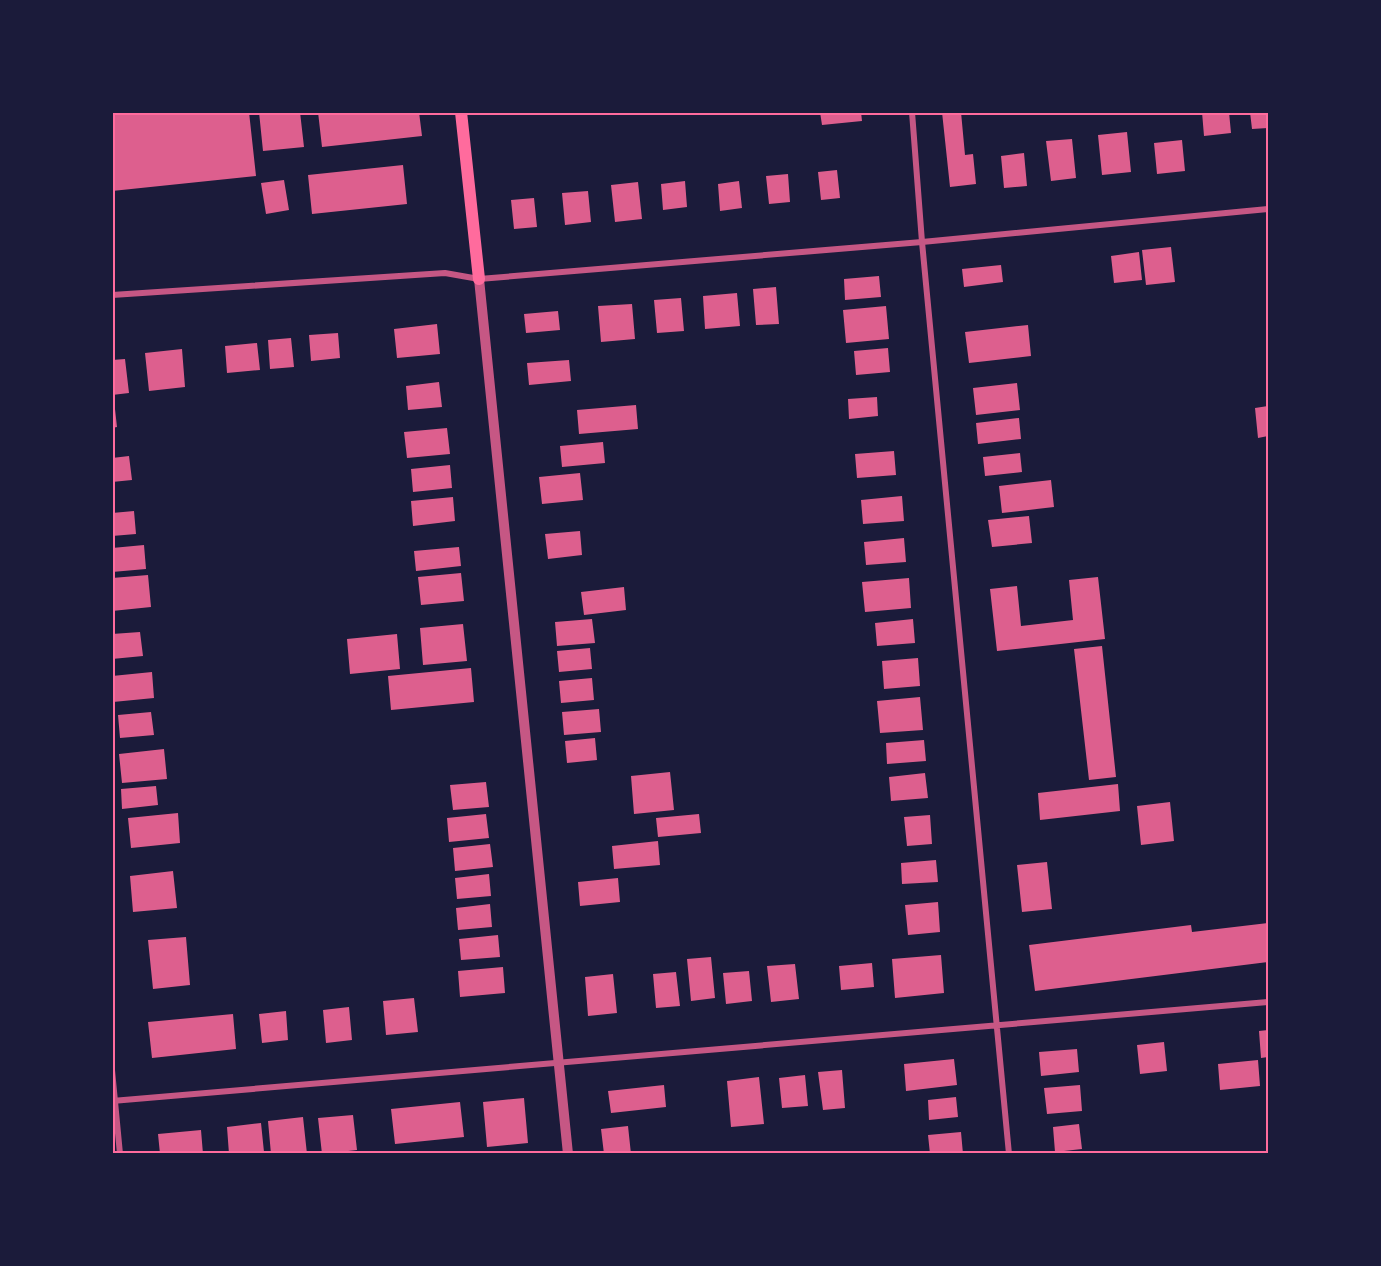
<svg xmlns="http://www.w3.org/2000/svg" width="1381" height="1266" font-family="Inter,sans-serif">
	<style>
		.building { fill: #dd5f8e }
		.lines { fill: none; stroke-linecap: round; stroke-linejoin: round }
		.minor { stroke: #c65784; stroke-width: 6 }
		.tertiary { stroke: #c65784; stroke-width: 10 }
		.secondary { stroke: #ff6b9d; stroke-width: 12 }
		.neatline { fill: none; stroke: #ff6b9d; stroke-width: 2 }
	</style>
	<rect width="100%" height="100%" fill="#1b1b3a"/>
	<path class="building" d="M112,112H249L256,176L112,191Z
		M259,112H300L304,147L263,151Z
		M318,112H419L422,136L322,147Z
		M820,112H861L862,121L822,125Z
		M942,112H961L965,155L973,154L976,184L950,187Z
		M1202,112H1229L1231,133L1204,136Z
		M1250,112H1268V128L1252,129Z
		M1127,132L1131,172L1102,175L1098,135Z
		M1072,139L1076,178L1051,181L1046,141Z
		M1182,140L1185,171L1157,174L1154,143Z
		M1024,153L1027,186L1004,188L1001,156Z
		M403,165L407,204L312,214L308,175Z
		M837,170L840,198L821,200L818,172Z
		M788,174L790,202L769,204L766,176Z
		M284,180L289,210L266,214L261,183Z
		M685,181L687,207L663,210L661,184Z
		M739,181L742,208L720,211L718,184Z
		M638,182L642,219L615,222L611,185Z
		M588,191L591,222L565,225L562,193Z
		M534,198L537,227L514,229L511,200Z
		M1171,247L1175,282L1146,285L1142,250Z
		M1139,252L1142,280L1114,283L1111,256Z
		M1001,265L1003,282L964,287L962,269Z
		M879,276L881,297L845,300L844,279Z
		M776,287L779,324L756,325L753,289Z
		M737,293L740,326L705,329L703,296Z
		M681,298L684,331L657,333L654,300Z
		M632,304L635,339L601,342L598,306Z
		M886,306L889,339L846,343L843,310Z
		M558,311L560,330L526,333L524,314Z
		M437,324L440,354L397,358L394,329Z
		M1028,325L1031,356L969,363L965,332Z
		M338,333L340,358L311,361L309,335Z
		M291,338L294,367L270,369L268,340Z
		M257,343L260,370L227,373L225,346Z
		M888,348L890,372L856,375L854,351Z
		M182,349L185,387L149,391L145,353Z
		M125,359L129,393L112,395V360Z
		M569,360L571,381L529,385L527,363Z
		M439,382L442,407L408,410L406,386Z
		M1017,383L1020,410L976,415L973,388Z
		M877,397L878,416L849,419L848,399Z
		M112,400H114L117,427L112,428Z
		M636,405L638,429L579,434L577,410Z
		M1268,406V436L1258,438L1255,408Z
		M1019,418L1021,439L978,444L976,423Z
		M447,428L450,454L407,458L404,432Z
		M603,442L605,463L562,467L560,446Z
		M894,451L896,475L857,478L855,454Z
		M1020,453L1022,472L985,476L983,457Z
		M129,456L132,480L112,482V458Z
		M450,465L452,488L413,492L411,469Z
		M580,473L583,500L542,504L539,477Z
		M1051,480L1054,507L1002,513L999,486Z
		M902,496L904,521L863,524L861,500Z
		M453,497L455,521L413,526L411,501Z
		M134,511L136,534L112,536V513Z
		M1029,516L1032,543L992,547L988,520Z
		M580,531L582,555L548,559L545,534Z
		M904,538L906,562L866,565L864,542Z
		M144,545L146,569L112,572V548Z
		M459,547L461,566L416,571L414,551Z
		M461,573L464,601L421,605L418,577Z
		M148,575L151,607L112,611V578Z
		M1098,577L1105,639L997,651L990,589L1017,586L1021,626L1073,620L1069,580Z
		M909,578L911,608L865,612L862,582Z
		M624,587L626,610L584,615L581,592Z
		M592,619L595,643L557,646L555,622Z
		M913,619L915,643L877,646L875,623Z
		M463,624L467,661L423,665L420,628Z
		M140,632L143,656L112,659V634Z
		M397,634L400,669L350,674L347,639Z
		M1102,646L1116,777L1089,780L1074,649Z
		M590,648L592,669L559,672L557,651Z
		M918,658L920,686L884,689L882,661Z
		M471,668L474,702L391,710L388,676Z
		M152,672L154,698L113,702L112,676Z
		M592,678L594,700L561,703L559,681Z
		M920,697L923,730L880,733L877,701Z
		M599,709L601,732L564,735L562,712Z
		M151,712L154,735L120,738L118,715Z
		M595,738L597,760L567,763L565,741Z
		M924,740L926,761L887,764L886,743Z
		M164,749L167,779L122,783L119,754Z
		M670,772L674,810L634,814L631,776Z
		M925,773L928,798L891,801L889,777Z
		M486,782L489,807L453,810L450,785Z
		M1118,784L1120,811L1040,820L1038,793Z
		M156,786L158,805L122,809L121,789Z
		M1170,802L1174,841L1141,845L1137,806Z
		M178,813L180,843L131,848L128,818Z
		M486,814L489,838L449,842L447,818Z
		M699,814L701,833L658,837L656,818Z
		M930,815L932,844L907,846L904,817Z
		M658,841L660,865L614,869L612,846Z
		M490,844L493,867L455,871L453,848Z
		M936,860L938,882L902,884L901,863Z
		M1047,862L1052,909L1022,912L1017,865Z
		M173,871L177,908L133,912L130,876Z
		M489,874L491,896L457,899L455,878Z
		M618,878L620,902L580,906L578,882Z
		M938,902L940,932L908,935L905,905Z
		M490,904L492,927L458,930L456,908Z
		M1268,923V962L1035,991L1029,945L1191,925L1192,932Z
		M498,935L500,957L461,960L459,939Z
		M186,937L190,985L153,989L148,940Z
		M941,955L944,993L895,998L892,959Z
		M711,957L715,998L691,1001L687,959Z
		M872,963L874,987L841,990L839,966Z
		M795,964L799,999L771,1002L767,966Z
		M503,967L505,993L460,997L458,971Z
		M749,971L752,1001L726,1004L723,973Z
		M676,972L680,1006L656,1008L653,974Z
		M613,974L617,1013L588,1016L585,977Z
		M414,998L418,1032L386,1035L383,1001Z
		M349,1007L352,1040L326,1043L323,1010Z
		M286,1011L288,1040L262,1043L259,1014Z
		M233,1014L236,1049L152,1058L148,1022Z
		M1268,1030V1057L1261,1058L1259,1031Z
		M1164,1042L1167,1071L1140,1074L1137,1045Z
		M1077,1049L1079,1072L1041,1076L1039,1052Z
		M954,1059L957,1085L906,1091L904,1064Z
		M1258,1060L1260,1086L1220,1090L1218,1064Z
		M842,1070L845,1108L823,1110L818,1072Z
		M805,1075L808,1106L782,1108L779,1078Z
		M759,1077L764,1124L731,1127L727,1081Z
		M664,1085L666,1107L611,1113L608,1091Z
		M1080,1085L1082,1111L1047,1114L1044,1088Z
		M956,1097L958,1117L929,1120L928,1100Z
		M524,1098L528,1143L487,1147L483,1102Z
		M460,1102L464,1137L395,1144L391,1109Z
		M353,1115L357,1150L322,1154L318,1118Z
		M303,1117L307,1154H271L268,1121Z
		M261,1123L264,1152L229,1154L227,1127Z
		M1079,1124L1082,1149L1055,1152L1053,1127Z
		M628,1126L631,1154H604L601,1129Z
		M201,1130L203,1154H160L158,1134Z
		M961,1132L963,1154H930L928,1135Z"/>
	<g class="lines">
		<path class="minor" d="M912,112L922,242L1009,1154
			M112,295L445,273L479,279L922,242L1268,209
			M112,1070L120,1154
			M112,1101L1268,1002"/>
		<path class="tertiary" d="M479,279L568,1154"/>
		<path class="secondary" d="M461,112L479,279"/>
	</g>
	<rect width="1381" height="1266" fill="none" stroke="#1b1b3a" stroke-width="228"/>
	<rect x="114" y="114" width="1153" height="1038" class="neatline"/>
</svg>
